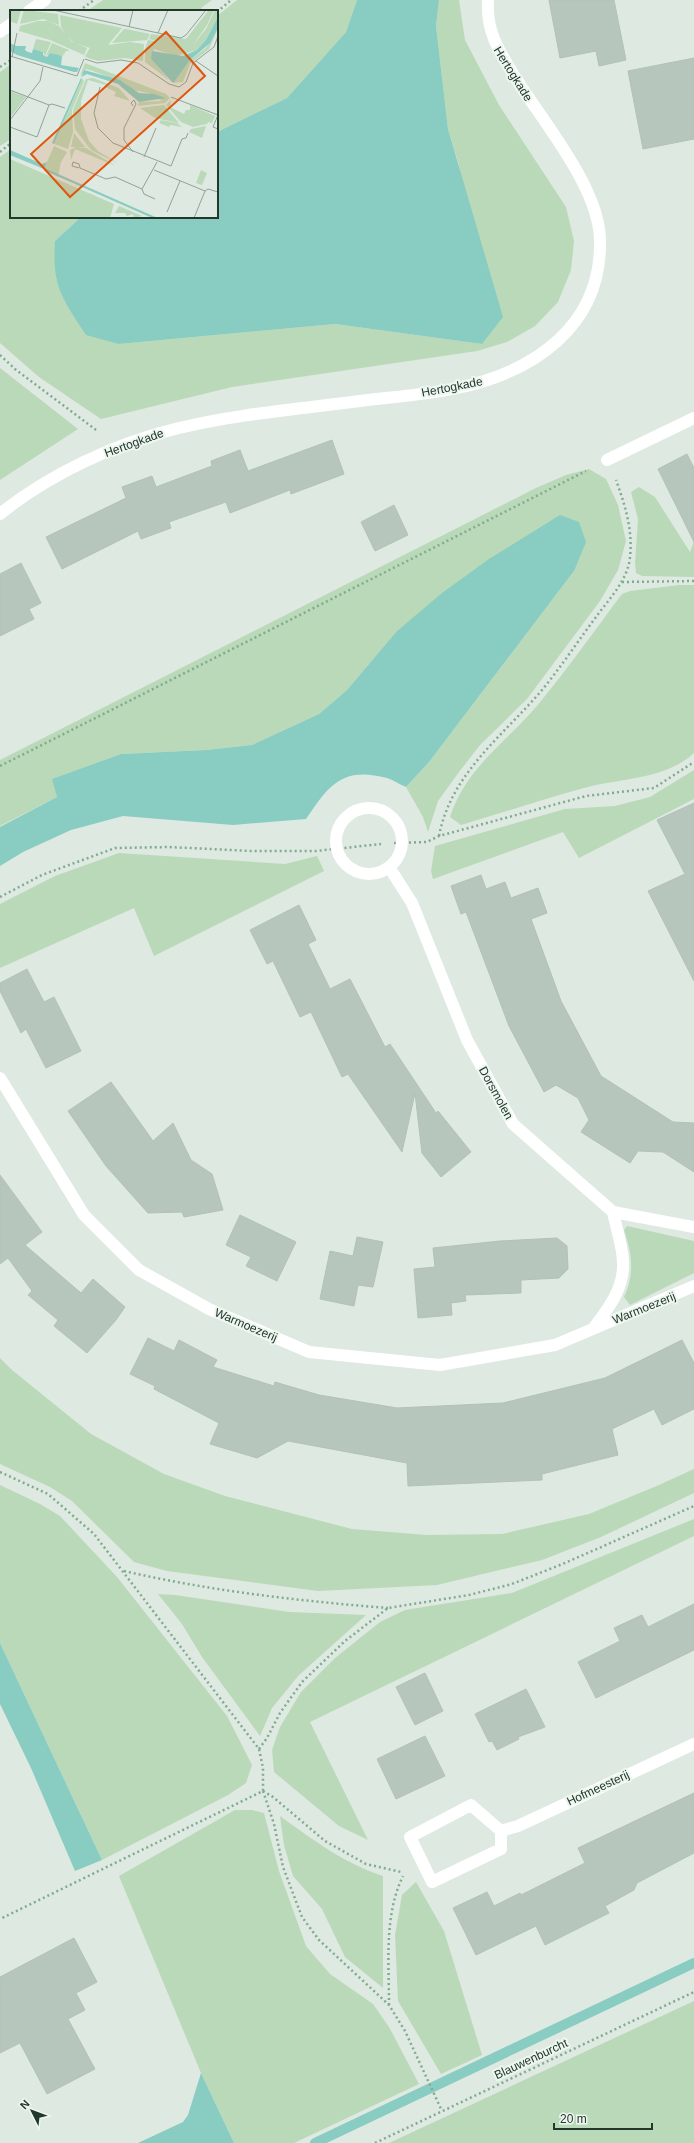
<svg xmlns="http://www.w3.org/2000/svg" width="694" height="2143" font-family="Arial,sans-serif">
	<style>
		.green { fill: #bad9b8 }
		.water { fill: #89ccc1 }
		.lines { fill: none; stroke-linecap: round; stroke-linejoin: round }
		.stream { stroke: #89ccc1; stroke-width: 10 }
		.building { fill: #b7c6bc; stroke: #b1c2b6 }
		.path { stroke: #81ab90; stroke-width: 2.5; stroke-dasharray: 2 3; stroke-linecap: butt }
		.lane { stroke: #fff; stroke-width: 12 }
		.street { stroke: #fff; stroke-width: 12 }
		.labels { text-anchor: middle; stroke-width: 4; stroke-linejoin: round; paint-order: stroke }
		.street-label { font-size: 12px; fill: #21382a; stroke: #eef6f0 }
		.inset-river { fill: none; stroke: #89ccc1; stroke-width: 2 }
		.inset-road { fill: none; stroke: #92a298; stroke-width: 1 }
		.view { fill: #de570e; fill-opacity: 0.15; stroke: #de570e; stroke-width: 2 }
		.inset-edge { fill: none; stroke: #21382a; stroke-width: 2 }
	</style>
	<rect width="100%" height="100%" fill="#dee9e1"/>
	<path class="green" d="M103,0H212L201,8L203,11H87Z
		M237,0H357L346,32L287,98L217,132V16Z
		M439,0H459L465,40L499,105L566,207L574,241L571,270L558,302L535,326L507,342L477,351L232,387L101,419L39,377L0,343V157L11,149V217H81L55,241L119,344L335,324L482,344L459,165L448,129L436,26Z
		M11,64V139L0,146V72Z
		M0,368L78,429L0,480Z
		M589,469L606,479L618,505L626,541L618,570L600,601L527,699L480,745L459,772L438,801L428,832L423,817L406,787L429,762L574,571L396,632L347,690L319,714L252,745L206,750L121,754L53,779L57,797L0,826V760L536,488L566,475Z
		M639,487L655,497L690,552L694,541V577L642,576L636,573L635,563L638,519L631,492Z
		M679,585H694V753C665,780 620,778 584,788C543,799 502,813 461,825L450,817C467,765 509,741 541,701C569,667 595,630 622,594L630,591Z
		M694,770V799L579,858L563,832L433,879L431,871L435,846L565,809L615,806L650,797Z
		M119,853L285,864L317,856L324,871L154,956L134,908L0,968V904L55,876Z
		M627,1226L694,1241V1273L630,1305L624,1297C635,1275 632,1253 624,1230Z
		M0,1358L12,1370L91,1434L164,1474L225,1496L352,1529L427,1535L502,1534L589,1514L659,1485L694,1469V1493L601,1537L542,1560L437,1585L318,1591L167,1571L134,1562L72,1501L50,1487L0,1464Z
		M0,1485L40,1504L60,1516L117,1577L227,1716L252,1765L246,1783L228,1795L102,1860L0,1643Z
		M694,1519V1536L310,1722L368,1840L339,1826L274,1772L272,1750L280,1727L301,1692L335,1658L380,1622L405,1610L512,1593Z
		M158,1594L175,1595L289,1612L366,1615L299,1675L272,1708L260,1736L202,1657L182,1624Z
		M235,1810H252L264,1813L279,1871L306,1946L330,1974L373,2004L389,2027L419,2084L294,2143H234L201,2073L119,1876Z
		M280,1816C313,1840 344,1863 383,1876V1988L345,1957L322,1909L293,1876L284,1845Z
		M416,1882L444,1931L482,2055L441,2074L398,2001L395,1935L402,1895Z
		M694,2001V2143H389Z"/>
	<path class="water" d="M357,0H439L436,26L448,129L503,317L482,344L335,324L119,344L86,335C62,298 52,287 55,241L81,217H217V132L287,98L346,32Z
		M560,515L579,522L586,542L574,571L429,762L406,787C400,785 394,780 387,778C342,766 329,785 306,819L233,825L123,816L71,830L23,852L0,866V827L57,797L52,779L121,754L206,750L252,745L319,714L347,690L396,632L442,593L489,559Z
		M0,1643L102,1860L75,1871L31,1768L0,1704Z
		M201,2073L234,2143H138L183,2122L188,2115Z"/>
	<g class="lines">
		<path class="stream" d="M315,2143L694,1963"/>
	</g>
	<path class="building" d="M549,0H614L626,60L599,66L596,51L560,58Z
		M694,58V139L643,149L628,71Z
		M332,440L344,474L291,494L290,490L230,513L226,502L169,522L171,528L141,539L138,531L62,569L46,537L126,498L122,487L152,476L156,487L212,466L211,461L240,450L248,471Z
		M687,454L694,468V542L658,469Z
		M394,505L408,535L375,551L361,522Z
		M21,563L41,603L29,609L34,619L0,636V574Z
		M694,803V981L648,891L685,874L657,820Z
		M481,875L486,889L505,882L511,898L538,888L547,913L531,919L561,1001L601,1076L673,1122L694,1123V1172L663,1152L638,1151L630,1163L581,1132L589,1120L578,1098L556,1085L544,1092L509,1026L466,912L461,914L451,886Z
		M299,905L316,940L308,944L330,989L350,979L385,1047L390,1044L436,1113L438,1111L471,1152L441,1177L422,1153L415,1093L402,1152L348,1074L342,1077L311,1012L300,1017L273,961L267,964L250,930Z
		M27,969L44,1002L54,997L81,1051L46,1068L26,1029L21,1033L0,991V983Z
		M111,1082L153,1141L173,1123L191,1160L212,1174L223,1210L184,1217L182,1212L148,1213L106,1166L68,1111Z
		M0,1175L42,1232L25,1245L81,1293L93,1279L125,1307L116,1320L87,1353L54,1326L58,1320L28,1295L32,1291L8,1258L0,1264Z
		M240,1215L296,1242L277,1281L246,1266L251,1257L226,1245Z
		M357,1237L383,1242L373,1287L358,1285L354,1306L320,1299L330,1251L353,1256Z
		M557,1238L567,1246L568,1269L559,1278L521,1280V1293L465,1295L466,1301L451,1303L452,1315L418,1318L414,1269L435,1267L433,1248L500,1241Z
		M148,1338L174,1351L179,1340L217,1360L213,1367L274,1386L275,1382L319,1395L397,1408L503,1403L605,1378L682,1340L694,1363V1409L662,1425L654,1409L612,1429L618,1455L542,1474V1480L408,1486L407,1463L288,1441L257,1458L210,1444L219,1423L154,1389L155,1386L130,1374Z
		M694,1604V1650L596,1698L578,1662L620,1641L614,1628L642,1615L648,1627Z
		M425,1673L443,1711L415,1725L396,1687Z
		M526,1689L545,1727L518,1737L519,1739L497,1750L492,1741L489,1742L475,1714Z
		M425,1736L445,1776L396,1799L377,1759Z
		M694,1793V1853L637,1883L634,1890L605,1906L609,1913L545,1945L536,1926L476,1955L453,1908L487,1892L494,1906L520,1893L521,1895L585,1863L578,1848Z
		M74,1938L97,1982L76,1993L85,2010L68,2019L95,2069L47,2094L20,2043L0,2053V1977Z"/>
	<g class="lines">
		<path class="path" d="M79,11L94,0
			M217,12L231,0
			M0,67L11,60
			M0,152L11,143
			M0,355L15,369L96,430
			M622,582L694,581
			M0,766L586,471
			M439,836C451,773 503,736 542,690C561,667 578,641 596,617C609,599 628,580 630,557C633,530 625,505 616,480
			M394,843L427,842L439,836L586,796L654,788L694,762
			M0,897L42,875L115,848L169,847L250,851H316L381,844
			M0,1472L48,1494L94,1534L259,1749L263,1768V1791L0,1919
			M124,1571C211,1591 299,1601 388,1608
			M259,1749L267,1738L280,1713L302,1682L345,1641L388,1608L469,1595L512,1584L565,1563L694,1506
			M263,1791L274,1824L283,1867L302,1917L319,1940L389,2005L405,2031L442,2111
			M263,1791L273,1797L325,1841L366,1864L401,1872
			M389,2005C389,1962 384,1915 403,1876
			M375,2143L694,1992"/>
		<path class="lane" d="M607,460L694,418"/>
		<path class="street" d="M29,11L45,0
			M0,32L11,24
			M0,514C48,475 116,443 175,429C236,414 298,409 360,401C392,397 425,395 457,388C534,372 602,326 600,240C599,187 543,122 515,77C499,51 486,32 488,0
			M336 841a33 33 0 1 1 66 0a33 33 0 1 1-66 0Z
			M389,867L412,903L467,1040L513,1124L613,1212L694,1227
			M0,1078L84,1215L139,1270L209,1309L309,1352L440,1365L555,1345L694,1286
			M593,1329C608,1309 624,1289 623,1263C623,1248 616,1227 613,1212
			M471,1805L501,1831V1849L432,1882L410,1837Z
			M501,1831L518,1826L694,1744"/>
	</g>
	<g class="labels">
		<g class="street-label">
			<text transform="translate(513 74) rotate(58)" y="4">Hertogkade</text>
			<text transform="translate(452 387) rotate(-11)" y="4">Hertogkade</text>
			<text transform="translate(134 443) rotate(-20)" y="4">Hertogkade</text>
			<text transform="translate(496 1093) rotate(61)" y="4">Dorsmolen</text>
			<text transform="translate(644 1308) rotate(-22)" y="4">Warmoezerij</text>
			<text transform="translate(246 1325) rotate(23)" y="4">Warmoezerij</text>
			<text transform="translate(598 1788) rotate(-25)" y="4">Hofmeesterij</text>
			<text transform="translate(531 2059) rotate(-25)" y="4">Blauwenburcht</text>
		</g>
	</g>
	<g transform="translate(10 10)">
		<rect width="208" height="208" fill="#dee9e1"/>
		<path d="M0,0H11L7,14L0,11ZM14,0L48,4L49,15L33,9L10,14ZM199,0H204L197,15L183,35L166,36L183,35L196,19L205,0H208V7L196,30L187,40L166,46L144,39L141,49L161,72L179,51L196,38L208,18L199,39L180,54L173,72L163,73L135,52V39L138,30L150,32L139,29L141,24L176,29ZM50,5L112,18L98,35L120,32L134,34L133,51L115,48L88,51L78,48L75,46L80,38L64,33L56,25L51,17ZM28,11H38L49,16L62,32L77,38L74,45L40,30L9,21L10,16ZM114,19H116L140,24L137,30L102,33ZM26,29L41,32L35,46L33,42L23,39ZM42,33L59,40L58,41H56L52,47L41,43L36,46ZM75,53L156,84L160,88L155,93L128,96L129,92L152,91L138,83L123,80L115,73L83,61L76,59L70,66ZM83,68L109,78L120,91L104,86L106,82L95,77L96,75L78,70L71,91V109L79,131L88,141L109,154L81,140L65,119L63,100L76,69ZM72,69L74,71L62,100L63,122L58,139L44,134ZM0,81L16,87L0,108ZM161,90L160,97L174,104L176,100H180V95L205,106L202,113L198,112L197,114L183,117L171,112L156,95ZM154,95L169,113L145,108L130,98ZM151,110L167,113L172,117L160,115L159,117L149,113ZM196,116L192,128L179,122L181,119ZM64,123L71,132L75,137H61ZM44,136L57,142L51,152L48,167L34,159ZM66,137L76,138L106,156L65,139L61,150L60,140ZM0,149L104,194L100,208H0ZM191,160L197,163L192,175L186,173ZM109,196L132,206L124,208L123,204L117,206L115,203H105Z" fill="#bad9b8"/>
		<path d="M208,7V18L200,33L179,51L164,72H162L141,49L142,41L173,46L187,40L196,30ZM0,33L6,36H16L15,40L18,42L22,43L23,39L33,42V45L37,47L40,43L49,45L52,47L51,55L69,58L67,62H64L7,45L0,41ZM74,60L110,70L129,83L144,84L156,88L129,92L108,74L77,64L71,67ZM71,68L72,69L44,134L42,133ZM0,140L32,154L37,152L34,159L0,145Z" fill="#89ccc1"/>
		<path class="inset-river" d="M34,159L145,208"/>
		<path class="inset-road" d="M43,0L171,28L176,25L196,0M119,17L123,0M148,23L158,0M0,46L67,66L74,49M2,47L7,23M75,49L87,53L111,50L128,53L159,74L169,77L176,72L183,53L204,37L208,26M186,51L208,66M90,77L84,103L88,118L103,133L161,156L172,129L176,128L178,123M0,80L39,95M161,87L208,105M39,95L42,94L55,98M208,105L203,117L208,119M0,110L30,71L33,57M0,117L27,127L39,95M123,142L114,130V118L126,94L124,90L121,93L123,96M134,147L146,118M69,158L62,156L63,152L69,154L70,158L96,169L105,167L132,179M144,160L195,181L198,179L208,182M132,179L147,152M132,179L134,184L145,189M157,202L170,171M184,208L195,181"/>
		<path class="view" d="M156,22L195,66L60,187L21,144Z"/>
		<rect width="208" height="208" class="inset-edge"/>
	</g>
	<g transform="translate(32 2111) rotate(312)" stroke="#eef6f0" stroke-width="3" paint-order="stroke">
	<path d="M0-3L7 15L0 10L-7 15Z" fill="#21382a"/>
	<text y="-6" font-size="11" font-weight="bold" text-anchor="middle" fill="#21382a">N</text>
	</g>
	<path d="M554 2123v6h98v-6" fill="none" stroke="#21382a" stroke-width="2"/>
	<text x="560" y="2123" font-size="12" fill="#21382a" stroke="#eef6f0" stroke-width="3" paint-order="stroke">20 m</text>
</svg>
